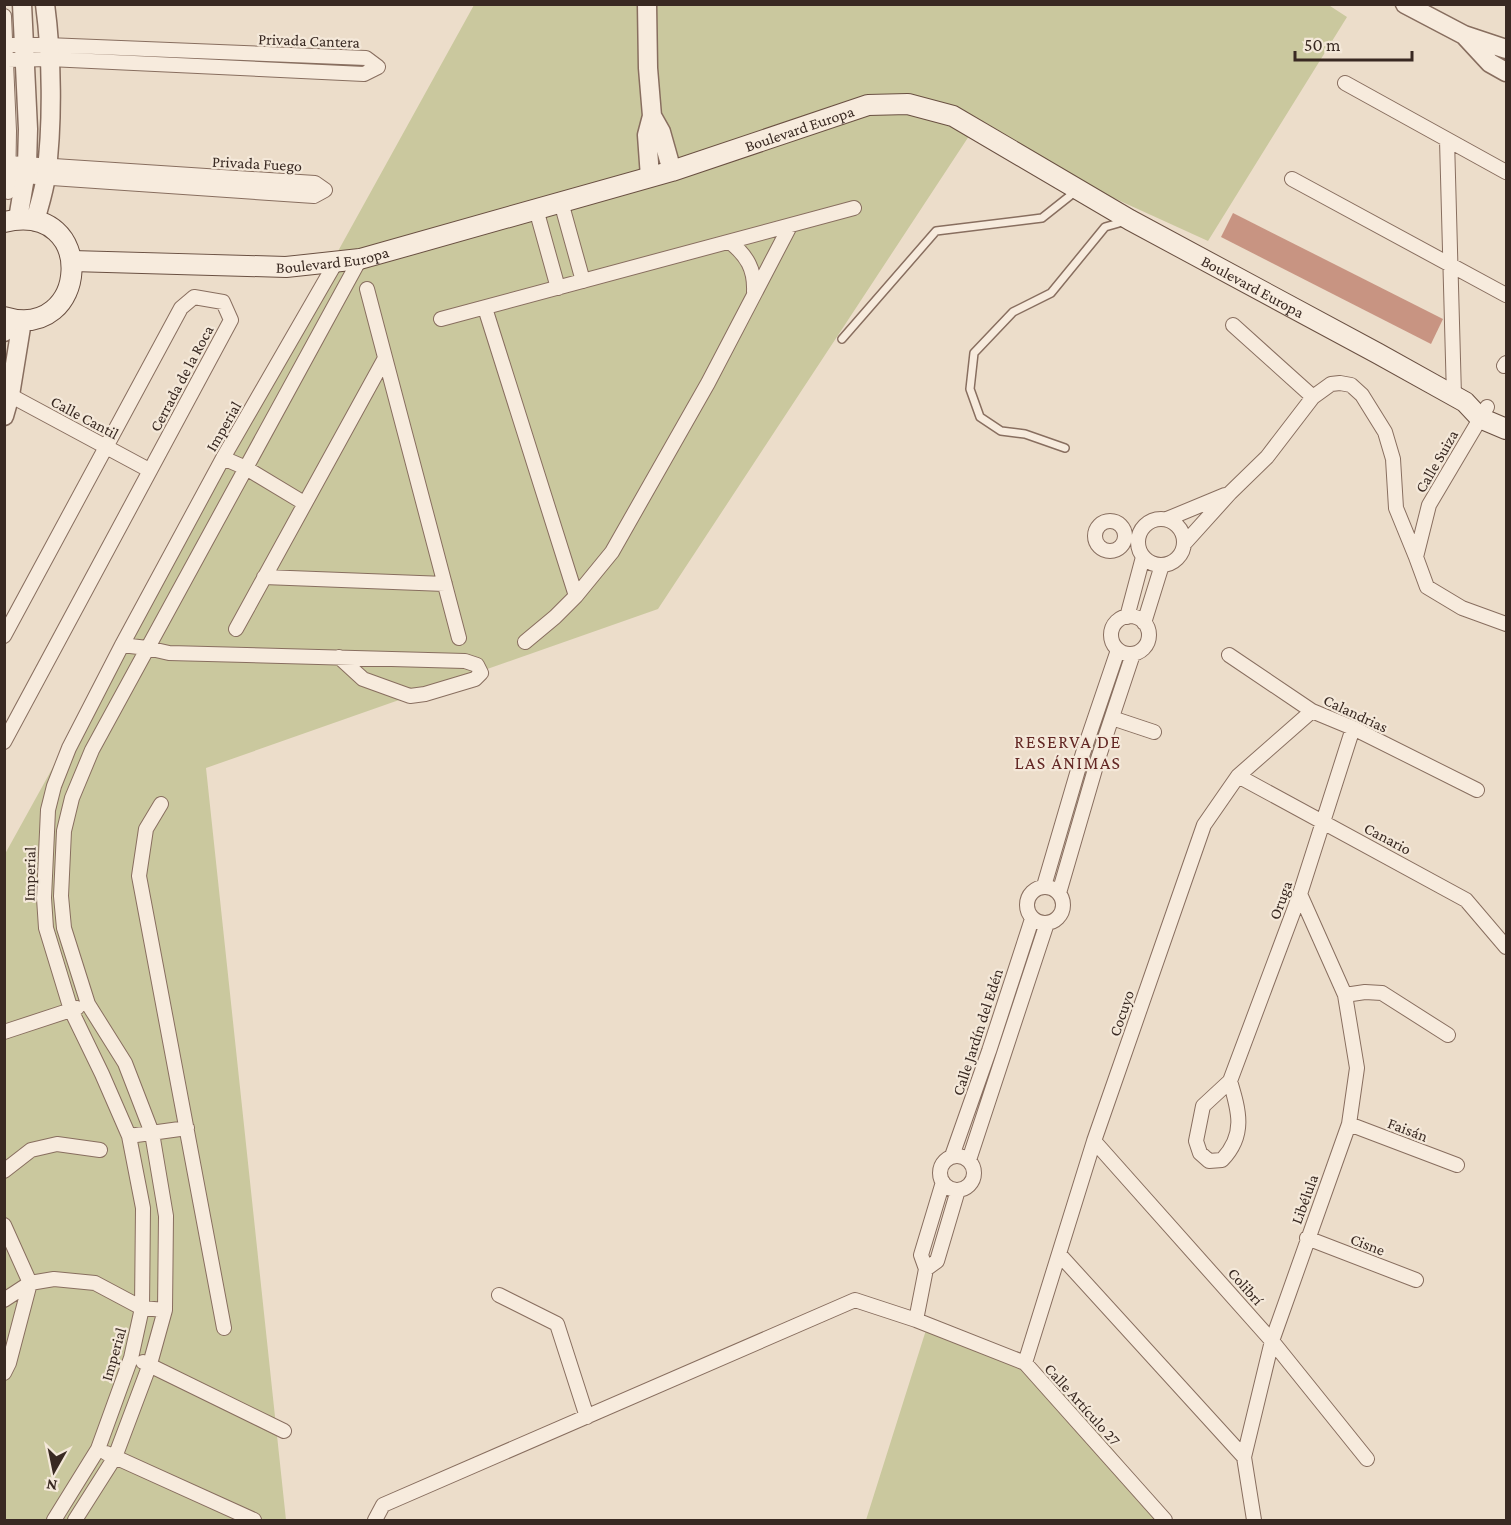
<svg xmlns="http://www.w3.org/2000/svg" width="1511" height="1525" font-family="'Crimson Pro',serif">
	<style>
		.green { fill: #cac89e }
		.building { fill: #c89482 }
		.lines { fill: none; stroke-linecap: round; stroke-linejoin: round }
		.service-casing { stroke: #886e5f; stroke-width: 10 }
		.minor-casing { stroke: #886e5f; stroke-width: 16 }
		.tertiary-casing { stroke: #886e5f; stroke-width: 21 }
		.secondary-casing { stroke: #6a5042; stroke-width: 22 }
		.service { stroke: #f7ebdd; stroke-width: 7 }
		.minor { stroke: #f7ebdd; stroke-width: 14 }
		.tertiary { stroke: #f7ebdd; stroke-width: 18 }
		.secondary { stroke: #f7ebdd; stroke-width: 20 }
		.labels { text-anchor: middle; stroke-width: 4.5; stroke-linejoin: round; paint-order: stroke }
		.street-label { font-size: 16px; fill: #392922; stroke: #f4e8d9 }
		.neighbourhood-label { font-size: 18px; letter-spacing: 1.5px; fill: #632724; stroke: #f4e8d9 }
	</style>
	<rect width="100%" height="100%" fill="#ecddca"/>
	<path class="green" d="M1327,4L1347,17L1208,241L971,133L658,609L206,768L286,1520H5V854L474,5Z
		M926,1330L1058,1384L1172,1520H866Z"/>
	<path class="building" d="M1233,213L1443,319L1431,344L1221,237Z"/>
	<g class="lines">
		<g class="service-casing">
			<path id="service" d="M842,339L936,231L1042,218L1076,191
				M1065,448L1025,434L1001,431L980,417L970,389L974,353L1013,312L1051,293L1105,227L1126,221"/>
		</g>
		<g class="minor-casing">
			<path id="minor" d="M4,16L9,131L8,192
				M6,45H47L366,58L378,67L364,74L49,59L7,60
				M1345,83L1506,172
				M1447,140L1454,396
				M8,175L314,196L325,190L315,183L8,163
				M1292,179L1506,295
				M561,202L583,281
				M536,209L558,288
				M730,242C747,256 755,269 754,292
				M367,289L459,638
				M485,308L576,596
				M441,319L854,208
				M1233,325L1313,397
				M1504,366L1506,363
				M4,392L149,470
				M1487,407L1429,505L1416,557L1427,587L1462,608L1506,624
				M223,458L246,468L304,503
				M1167,519L1225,495
				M1138 542a23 23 0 1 1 46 0a23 23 0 1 1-46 0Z
				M1095 536a15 15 0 1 1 30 0a15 15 0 1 1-30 0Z
				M1184,544L1230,493L1267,457L1313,397L1331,384L1340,383L1351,385L1362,395L1385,432L1393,459L1396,508L1416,557
				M264,577L445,584
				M1111 635a19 19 0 1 1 38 0a19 19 0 1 1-38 0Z
				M1127,617L1143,557
				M1144,623L1162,565
				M236,629L385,358
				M4,636L181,308L194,297L223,302L231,320L4,742
				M525,642L555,617L576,596L612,552L708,383L790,226
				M122,645L147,648L169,653L465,661L477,665L481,673L475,679L425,694L410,696L363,679L339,657
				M1229,655L1312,711L1353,728L1477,790
				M1112,718L1154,732
				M1238,776L1466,900L1506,947
				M161,804L146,829L139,876L224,1328
				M1044,886L1083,753L1118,650
				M1027 905a18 18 0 1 1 36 0a18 18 0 1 1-36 0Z
				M1059,893L1098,759L1133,654
				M1345,995L1365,992L1382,993L1448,1035
				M4,1032L77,1008
				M1230,1081C1239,1111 1246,1135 1222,1160L1209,1161L1200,1153L1196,1141L1203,1106L1230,1081L1300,894L1353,728
				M1349,1124L1457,1165
				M129,1136L187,1128
				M1094,1141L1272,1341L1367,1459
				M940 1173a17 17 0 1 1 34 0a17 17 0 1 1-34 0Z
				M952,1156L989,1051L1032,919
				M969,1160L1047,923
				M4,1171L31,1150L57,1144L100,1150
				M4,1225L30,1283L9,1363L4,1373
				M1307,1238L1416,1280
				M1059,1254L1244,1457
				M926,1269L937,1261L958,1190
				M499,1295L557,1324L587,1417
				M4,1300L30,1283L54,1279L95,1283L142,1308L165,1310
				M916,1320L926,1269L921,1255L943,1182
				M143,1362L284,1431
				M1025,1363L1094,1141L1204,825L1238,776L1312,711
				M106,1453L254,1520
				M54,1520L98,1449L131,1358L142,1308L143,1208L129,1136L102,1074L71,1010L46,928L44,898L48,810L54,786L69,748L122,645L223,458L336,262
				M75,1520L115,1457L150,1364L165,1310L166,1216L152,1133L125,1063L88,1004L64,928L61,896L64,831L72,798L92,750L360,259
				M375,1520L383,1505L855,1300L916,1320L1025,1363L1165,1520
				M1254,1520L1244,1457L1272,1341L1349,1124L1357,1068L1345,995L1300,894"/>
		</g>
		<g class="tertiary-casing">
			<path id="tertiary" d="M647,4L648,68L652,116L647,135L650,177
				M1405,4L1464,35L1506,49
				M1465,36L1490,63L1506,72
				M652,116L661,132L672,171
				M18,219L27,165L28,129L22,4
				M35,221C39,206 44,191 46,176C53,124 52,56 45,4
				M4,332L6,318
				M4,416L10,395L22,321"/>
		</g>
		<g class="secondary-casing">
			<g id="secondary">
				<path d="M4,222C99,200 89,343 4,317"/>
				<path id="s1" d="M72,261L286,267L360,259L672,171L868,105L908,104L953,116L1130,220L1377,353L1465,402L1480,418L1506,429"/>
			</g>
		</g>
		<use href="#service" class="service"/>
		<use href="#minor" class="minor"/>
		<use href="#tertiary" class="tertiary"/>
		<use href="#secondary" class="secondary"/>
	</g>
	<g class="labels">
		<g class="street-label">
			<text transform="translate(309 40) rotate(2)" y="6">Privada Cantera</text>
			<text dy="6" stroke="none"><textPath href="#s1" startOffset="747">Boulevard Europa</textPath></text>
			<text transform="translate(257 163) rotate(3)" y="6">Privada Fuego</text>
			<text dy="6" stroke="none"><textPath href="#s1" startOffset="261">Boulevard Europa</textPath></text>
			<text dy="6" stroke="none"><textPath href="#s1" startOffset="1251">Boulevard Europa</textPath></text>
			<text transform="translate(181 378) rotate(-62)" y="6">Cerrada de la Roca</text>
			<text transform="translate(85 417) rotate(28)" y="6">Calle Cantil</text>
			<text transform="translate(223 426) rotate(-60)" y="6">Imperial</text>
			<text transform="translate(1436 461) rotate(-60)" y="6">Calle Suiza</text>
			<text transform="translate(1356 713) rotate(25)" y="6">Calandrias</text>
			<text transform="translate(1388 838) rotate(28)" y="6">Canario</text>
			<text transform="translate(29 874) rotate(-89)" y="6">Imperial</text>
			<text transform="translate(1280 900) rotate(-70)" y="6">Oruga</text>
			<text transform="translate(1121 1013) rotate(-71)" y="6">Cocuyo</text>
			<text transform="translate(977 1032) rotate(-72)" y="6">Calle Jardín del Edén</text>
			<text transform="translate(1408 1129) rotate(21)" y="6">Faisán</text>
			<text transform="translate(1304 1199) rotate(-70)" y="6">Libélula</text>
			<text transform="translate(1368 1244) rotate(21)" y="6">Cisne</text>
			<text transform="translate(1246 1286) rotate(48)" y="6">Colibrí</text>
			<text transform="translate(113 1354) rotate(-74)" y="6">Imperial</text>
			<text transform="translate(1083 1404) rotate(48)" y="6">Calle Artículo 27</text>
		</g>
		<g class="neighbourhood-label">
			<text x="1068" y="748">RESERVA DE<tspan x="1068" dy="21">LAS ÁNIMAS</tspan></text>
		</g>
	</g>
	<rect width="1511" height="1525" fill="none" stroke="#392922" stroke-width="12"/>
	<g transform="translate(54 1471) rotate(189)" stroke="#f4e8d9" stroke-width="4.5" paint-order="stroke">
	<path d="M0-4.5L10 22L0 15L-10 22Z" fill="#392922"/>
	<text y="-9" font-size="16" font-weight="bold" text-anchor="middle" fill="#392922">N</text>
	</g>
	<path d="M1295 51v9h117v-9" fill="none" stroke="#392922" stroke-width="3"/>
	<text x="1304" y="51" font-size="18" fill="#392922" stroke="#f4e8d9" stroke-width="4.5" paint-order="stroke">50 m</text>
</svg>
